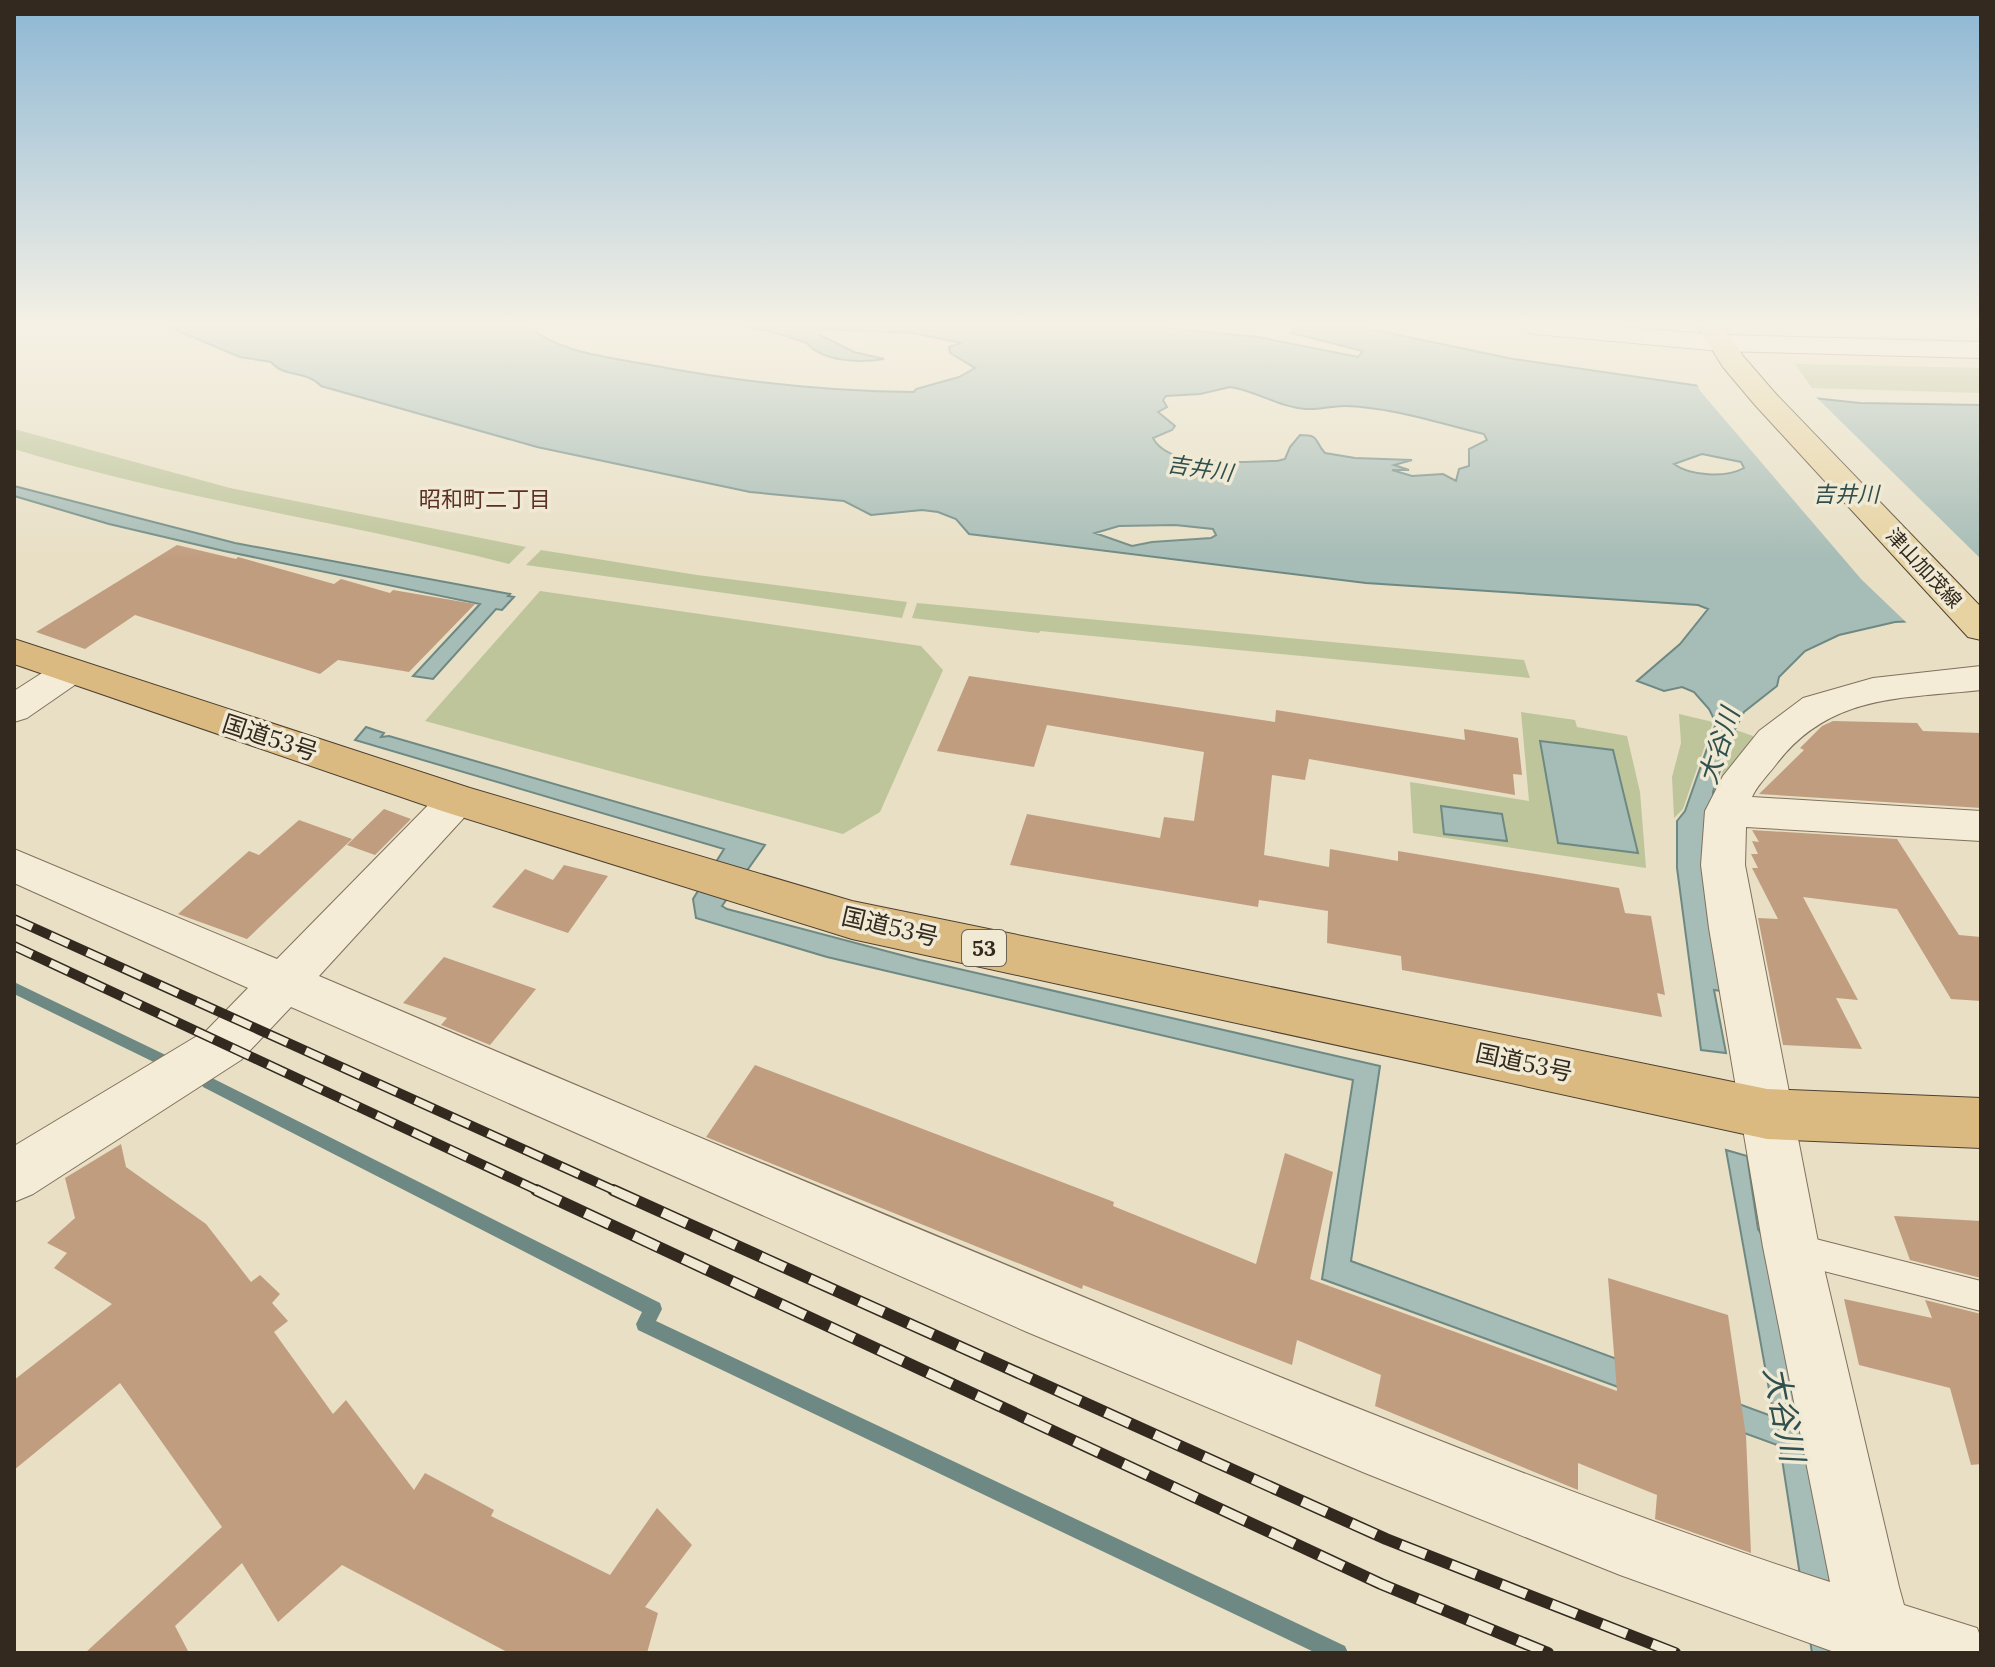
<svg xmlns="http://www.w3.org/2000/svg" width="1995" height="1667" font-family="Lora,'Noto Sans JP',serif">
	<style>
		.green { fill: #bec59a }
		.water { fill: #a6bcb6; stroke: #6e8983; stroke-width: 2; fill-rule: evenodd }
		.pier { fill: #e8dfc5 }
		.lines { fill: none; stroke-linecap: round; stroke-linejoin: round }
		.stream { fill: #6e8983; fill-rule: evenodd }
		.building { fill: #c19d7f }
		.service-casing { stroke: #81715d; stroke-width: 2 }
		.minor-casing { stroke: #81715d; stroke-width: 2 }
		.primary-casing { stroke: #4f4031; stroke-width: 2 }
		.trunk-casing { stroke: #4f4031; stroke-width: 2 }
		.service { fill: #f4ecd7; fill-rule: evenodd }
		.minor { fill: #f4ecd7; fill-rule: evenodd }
		.primary { fill: #e7d3a1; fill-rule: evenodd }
		.trunk { fill: #daba80; fill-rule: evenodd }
		.rail-far1-casing { stroke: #33291f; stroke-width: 10 }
		.rail-casing { stroke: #33291f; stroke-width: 12 }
		.rail-far1 { stroke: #f0e9d3; stroke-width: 7; stroke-dasharray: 20; stroke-linecap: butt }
		.rail { stroke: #f0e9d3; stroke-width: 9; stroke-dasharray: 27; stroke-linecap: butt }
		.labels { text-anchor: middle; stroke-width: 7; stroke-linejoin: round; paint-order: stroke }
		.far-street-label { font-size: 20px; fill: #33291f; stroke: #f0e9d3 }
		.far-water-label { font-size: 22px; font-style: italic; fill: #30504f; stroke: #f0e9d3 }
		.far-neighbourhood-label { font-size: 22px; fill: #5a3124; stroke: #f0e9d3 }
		.shield { fill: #f0e9d3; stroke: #6c6355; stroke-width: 2 }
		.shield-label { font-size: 22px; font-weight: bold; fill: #33291f }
		.street-label { font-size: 24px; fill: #33291f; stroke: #f0e9d3 }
		.water-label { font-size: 26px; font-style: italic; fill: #30504f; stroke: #f0e9d3 }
		.near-water-label { font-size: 32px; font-style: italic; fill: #30504f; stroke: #f0e9d3 }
	</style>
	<rect width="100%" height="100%" fill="#e8dfc5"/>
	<path class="green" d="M1795,364L1981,368V393L1812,388Z
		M14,429L230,488L526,547L509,564C345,522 177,499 14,449Z
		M541,550L697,575L907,602L902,618L526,565Z
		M540,591L921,646L943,670L880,812L843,834L425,721Z
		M917,603L1524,660L1530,678L1040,631L1039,633L912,618Z
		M1521,712L1575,720L1577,727L1627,736L1640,792L1646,868L1413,833L1410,782L1529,801Z
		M1679,714L1713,722L1683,809L1674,818L1672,777L1681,743Z
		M1736,730L1753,736L1755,744L1716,792Z"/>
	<path class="water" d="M169,327H529C559,352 607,357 645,364C734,381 823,392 914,392L916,389L959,377L975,368L950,353L949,347L961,343L913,333L821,329L820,335L854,352L884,359C861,363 823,362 807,343L770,331L740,327H1155L1258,337L1358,357L1363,351L1292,333L1294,328L1291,327H1360L1513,359L1693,385L1860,403L1981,405V618L1895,622L1839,635L1805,651L1779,677L1777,686L1744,712L1731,737L1713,792L1729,992L1714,990L1726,1053L1701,1050L1677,868V821L1685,811L1716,723L1709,709L1694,692L1682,687L1664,691L1637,681L1680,644L1708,609L1698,605L1366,583L969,534L956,519L938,512L922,510L871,515L844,501L750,492L537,447L321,386C307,370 284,378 271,362L240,357ZM1230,387C1257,391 1278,407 1306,409C1319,410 1331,406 1344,406C1391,407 1438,423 1484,434L1487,440L1469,449V466L1459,469L1456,481L1443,474L1412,476L1392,470H1409L1394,465L1412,460L1355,458L1325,453C1313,440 1321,435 1300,435L1290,447L1285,459L1277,461C1245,461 1169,470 1153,438L1172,430L1175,426L1158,412L1167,407L1163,400L1166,396L1200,394ZM1702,454L1741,462L1744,468C1726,478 1690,476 1674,464ZM1175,525L1213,529L1216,535L1211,538L1152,542L1132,546L1095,533L1119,526Z
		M14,486L235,543L510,594L508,596L514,597L502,610L496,609L433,679L413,676L480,604L224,551L109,524L14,496Z
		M366,727L384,733L381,737L389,736L765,845L722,906L727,909L920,960L1380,1066L1351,1261L1774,1417L1726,1150L1747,1156L1758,1229L1761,1234L1773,1238L1854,1653H1812L1780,1446L1322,1279L1353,1080L827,957L696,918L693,899L724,849L355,740Z
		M1540,741L1613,750L1638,853L1558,843Z
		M1441,806L1502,814L1507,841L1444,834Z"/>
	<path class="pier" d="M1695,381L1813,394L1981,559V622L1910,626L1861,579L1701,392Z"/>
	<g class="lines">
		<path class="stream" d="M14,982L176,1060L178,1064L176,1068L171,1070L166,1068L14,994Z
			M208,1076L660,1303L662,1309L656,1321L1345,1646L1348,1653H1316L638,1330L636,1324L642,1312L203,1087L201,1082L203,1077Z"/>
	</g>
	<path class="building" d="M177,545L236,559L238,557L334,584L341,579L390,593L393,590L475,604L409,672L338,660L320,674L135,615L85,649L36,632Z
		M969,676L1275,722L1276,710L1465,740L1464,729L1518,738L1522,775L1513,774L1515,795L1309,759L1305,780L1272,775L1264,855L1329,867L1330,849L1398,861V851L1619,888L1625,913L1651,916L1665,995L1657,993L1662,1017L1402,970L1401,956L1327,943L1328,911L1259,900L1258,907L1010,865L1027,814L1160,838L1164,817L1194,821L1204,752L1047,725L1034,767L937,751Z
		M1833,721L1917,723L1923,731L1981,733V808L1759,794L1804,750L1800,748L1822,726Z
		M384,809L411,819L375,855L347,845Z
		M299,820L352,839L247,939L178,914L249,851L259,855Z
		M1752,830L1897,839L1959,935L1981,937V1001L1951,999L1897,909L1803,897L1858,1000L1836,998L1862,1049L1783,1045L1758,918L1778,919L1752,868H1758L1751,854H1758L1752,841L1759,842Z
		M564,865L608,876L568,933L492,907L525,869L553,880Z
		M444,957L536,989L490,1045L441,1025L447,1018L403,1003Z
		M755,1065L1114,1202L1113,1206L1256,1264L1285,1153L1333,1172L1310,1279L1617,1391L1608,1278L1728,1315L1746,1436L1751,1553L1655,1519L1657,1495L1578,1463V1490L1375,1406L1381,1375L1297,1340L1292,1365L1083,1285L1082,1289L706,1137Z
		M121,1144L126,1167L206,1224L251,1282L260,1275L280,1294L272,1303L288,1321L274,1332L333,1414L346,1400L414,1490L425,1473L494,1510L491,1516L610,1575L657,1508L692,1545L645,1607L658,1613L647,1653H509L342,1565L278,1622L242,1563L175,1626L189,1653H85L222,1527L120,1383L14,1470V1380L112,1304L54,1268L67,1253L47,1243L75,1218L65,1178Z
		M1894,1216L1981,1221V1278L1910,1260Z
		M1844,1299L1932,1318L1925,1300L1981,1314V1464L1971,1465L1950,1388L1859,1365Z"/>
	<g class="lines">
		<g class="service-casing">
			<path id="service" d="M1792,1233L1981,1281V1311L1792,1263L1782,1258L1777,1248L1782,1238Z"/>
		</g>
		<g class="minor-casing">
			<path id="minor" d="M1523,327H1619L1721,335L1981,342V358L1721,351L1535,334L1526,332Z
				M69,660L82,664L87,672L82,680L27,718L14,722V691L56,664Z
				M1981,666V690C1899,699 1828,694 1774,767C1766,777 1757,786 1752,797L1981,811V841L1746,827L1745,865L1819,1247L1899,1587L1904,1605L1977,1628L1981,1638V1653H1837L1620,1575L1365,1473L1027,1332L291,1007L241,1060L33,1194L14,1202V1146L207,1030L248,988L14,883V849L277,959L443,790L457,785L471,790L477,800L471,810L319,976C595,1094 871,1210 1149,1324C1374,1415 1599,1507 1830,1582L1763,1247L1709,928L1701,865L1705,811L1723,776L1759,731L1803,698L1873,678Z"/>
		</g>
		<g class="primary-casing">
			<path id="primary" d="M1698,327H1724L1743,356L1775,393L1981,607V640L1968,637L1755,405L1723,367Z"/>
		</g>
		<g class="trunk-casing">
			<path id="trunk" d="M14,639L470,788L852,901L1767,1089L1981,1098V1148L1767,1139L852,939L442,811L14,664Z"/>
		</g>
		<use href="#service" class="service"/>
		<use href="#minor" class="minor"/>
		<use href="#primary" class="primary"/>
		<use href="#trunk" class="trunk"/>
		<g class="rail-far1-casing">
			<path id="rail-far1" d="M14,919L618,1192
				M14,946L541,1192"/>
		</g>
		<g class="rail-casing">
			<path id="rail" d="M536,1190L1381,1584L1548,1653
				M613,1190L1386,1539L1675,1653"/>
		</g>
		<use href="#rail-far1" class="rail-far1"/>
		<use href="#rail" class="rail"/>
	</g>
	<linearGradient id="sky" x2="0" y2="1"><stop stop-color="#8db7d4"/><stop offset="0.58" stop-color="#f5f1e5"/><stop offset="1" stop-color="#f5f1e5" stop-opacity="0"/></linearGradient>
	<rect width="1995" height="560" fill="url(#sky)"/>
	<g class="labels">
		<g class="far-street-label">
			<text transform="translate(1924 568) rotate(47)" y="7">津山加茂線</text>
		</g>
		<g class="far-water-label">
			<text transform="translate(1200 468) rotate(8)" y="8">吉井川</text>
			<text x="1846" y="502">吉井川</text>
		</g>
		<g class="far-neighbourhood-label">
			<text x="485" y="507">昭和町二丁目</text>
		</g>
		<rect class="shield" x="962" y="930" width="44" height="36" rx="6"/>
		<g class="shield-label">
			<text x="984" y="956">53</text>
		</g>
		<g class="street-label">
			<text transform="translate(270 738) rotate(18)" y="8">国道53号</text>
			<text transform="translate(890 927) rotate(13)" y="8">国道53号</text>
			<text transform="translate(1524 1063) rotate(12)" y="8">国道53号</text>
		</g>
		<g class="water-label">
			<text transform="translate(1719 746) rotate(-72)" y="9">大谷川</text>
		</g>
		<g class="near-water-label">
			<text transform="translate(1784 1414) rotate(79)" y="11">大谷川</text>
		</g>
	</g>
	<rect width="1995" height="1667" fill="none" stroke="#33291f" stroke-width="32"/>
</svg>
